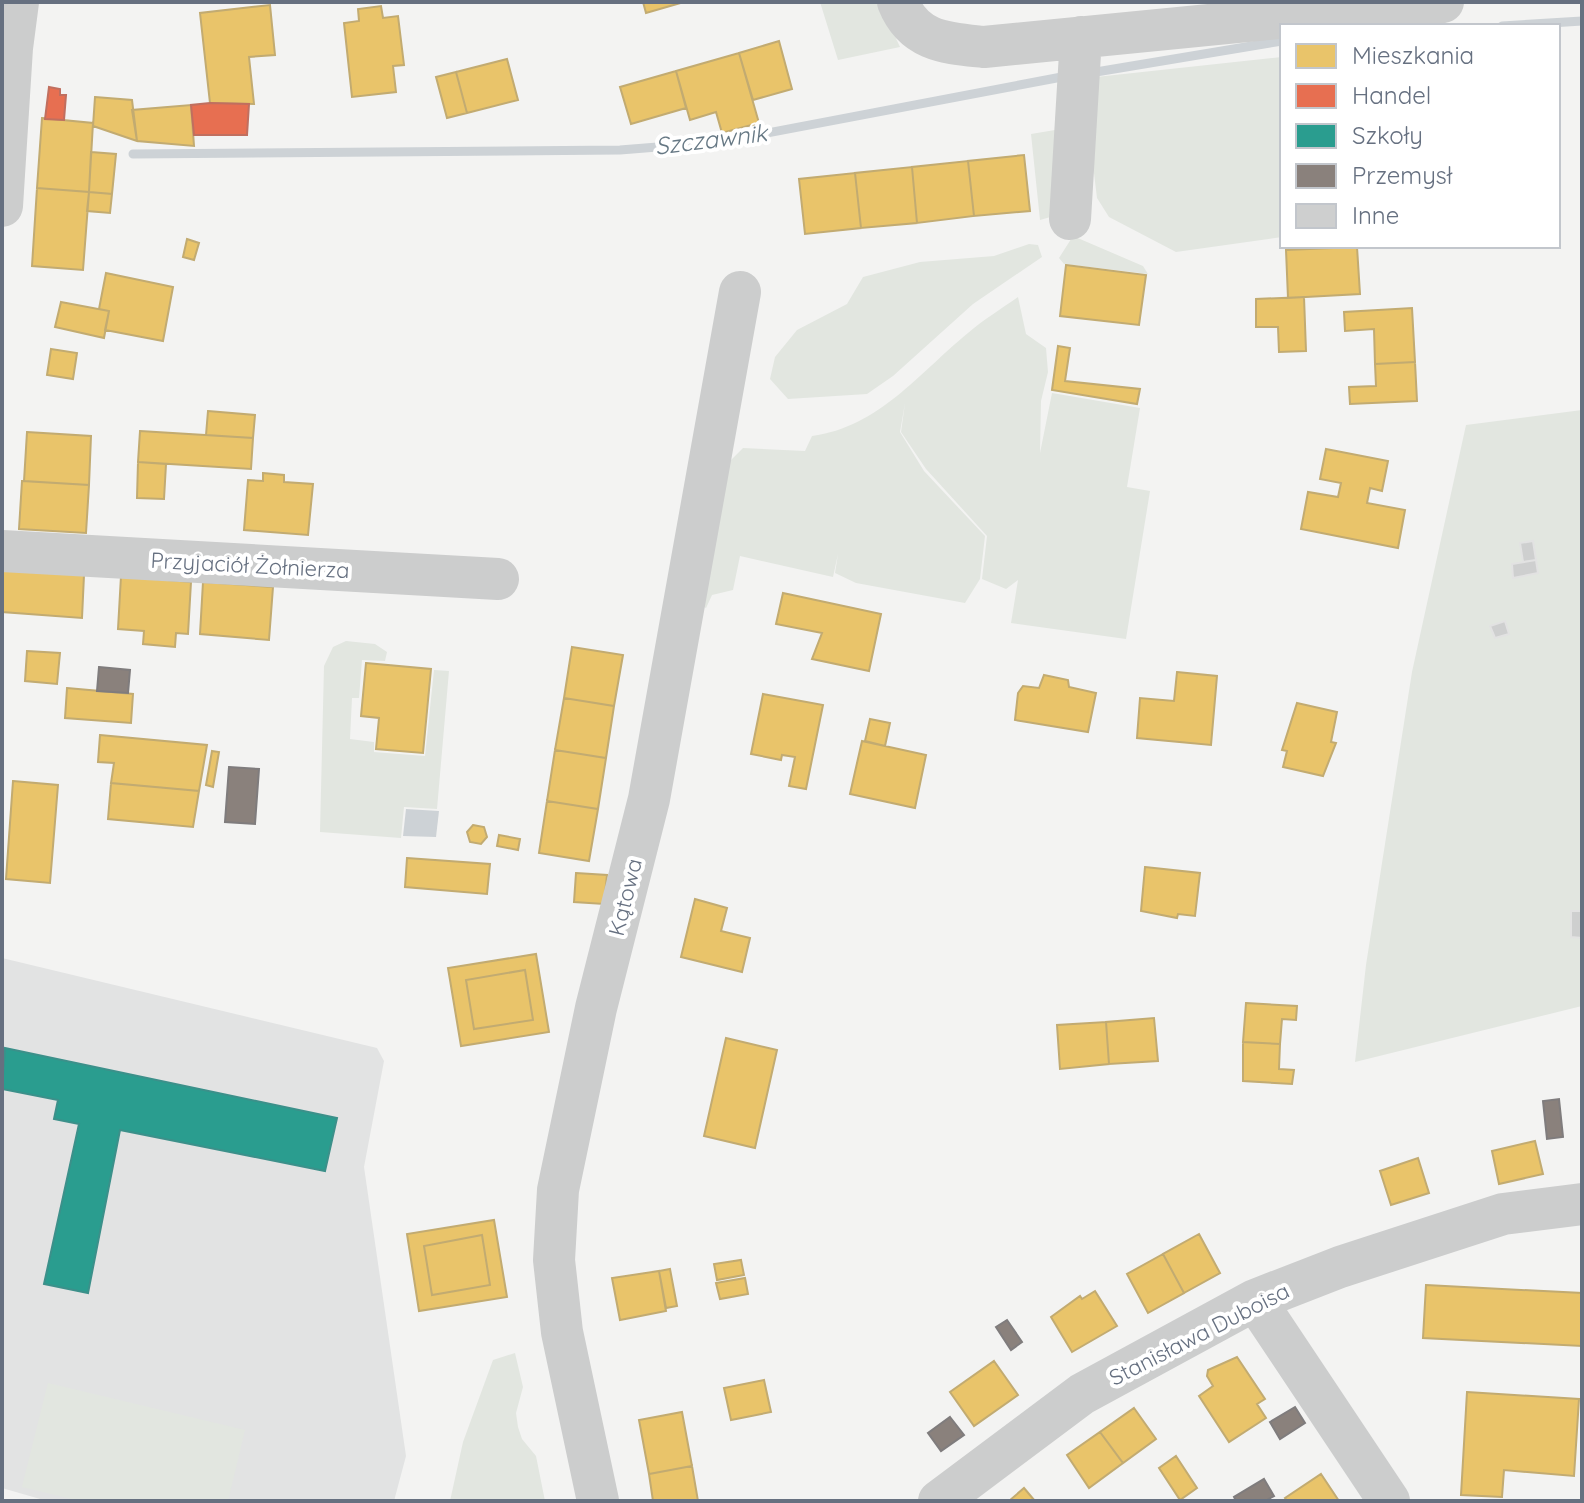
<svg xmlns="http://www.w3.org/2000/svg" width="1584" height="1503" font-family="Quicksand,sans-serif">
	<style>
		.built { fill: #e2e3e3 }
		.green { fill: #e2e6e0 }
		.water { fill: #cdd2d6 }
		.homes { fill: #e9c46a; stroke: #c2ab71; stroke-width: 2 }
		.shops { fill: #e76f51; stroke: #c06f5f; stroke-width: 2 }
		.schools { fill: #2a9d8f; stroke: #3c908a; stroke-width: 2 }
		.industry { fill: #8a817c; stroke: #7f7c7d; stroke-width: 2 }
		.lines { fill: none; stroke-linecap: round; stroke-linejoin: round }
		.stream { stroke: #cdd2d6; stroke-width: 9 }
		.building { fill: #cecfcf; stroke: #e2e2e2; stroke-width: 2 }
		.minor { stroke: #cccdcd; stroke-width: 42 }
		.labels { text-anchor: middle; stroke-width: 8; stroke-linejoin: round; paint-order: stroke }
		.street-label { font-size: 22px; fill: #667080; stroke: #fff }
		.water-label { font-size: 24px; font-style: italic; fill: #667884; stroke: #fff }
	</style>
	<rect width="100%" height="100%" fill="#f3f3f2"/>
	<path class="built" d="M2,958L377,1048L384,1061L364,1167L406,1456L394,1501H47L2,1488Z"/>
	<path class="green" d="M820,2H879L900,47L838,60Z
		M1282,57V237L1176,252L1109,217L1097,198L1093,165L1096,77Z
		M1055,130L1054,216L1040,220L1031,134Z
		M1073,236L1143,266L1148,274L1064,264L1059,258Z
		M1029,244L1038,245L1042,257L973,304L893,376L867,394L788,399L770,379L775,357L797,330L847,304L863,277L920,262L994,256Z
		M1018,297L1026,334L1046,348L1048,372L1041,401L1040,453L1052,393L1140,408L1127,487L1150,491L1126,639L1011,623L1018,580L1006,589L982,579L987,536L926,469L901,432L905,403L900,432L924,471L985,536L980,579L965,603L856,583L835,573L838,554L833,577L740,556L733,590L712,595L706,608L702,606L730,461L743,448L805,451L812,436C879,427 919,373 968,333C983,320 1001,309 1018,297Z
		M1582,410V1006L1355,1062L1366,965L1412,672L1466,425Z
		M346,641L375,644L387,652L385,661L362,660L359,698H352L350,739L374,742V752L425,756L434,670L449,671L437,809L404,807L401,838L320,832L324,666L333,647Z
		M515,1353L523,1387L516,1413L518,1427L522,1439L536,1456L545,1501H450L463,1442L493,1360Z
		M48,1383L245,1430L228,1501H80L22,1487Z"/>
	<path class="water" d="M406,809L439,811L436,837L403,836Z"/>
	<path class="homes" d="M643,2H684L646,13Z
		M270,5L275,55L249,57L254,104L210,103L200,13Z
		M381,6L383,18L398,16L404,65L393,66L396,92L352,97L344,23L359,21L358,9Z
		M779,41L792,89L753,100L739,53Z
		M739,53L759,123L722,133L716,112L690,120L676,71Z
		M507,59L518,100L467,113L456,72Z
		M676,71L686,108L631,124L620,87Z
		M456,72L467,113L447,118L436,77Z
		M95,97L132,100L137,141L93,126Z
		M191,105L194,146L137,141L132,110Z
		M42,118L93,123L89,192L37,188Z
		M91,152L116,154L112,194L89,192Z
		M1024,155L1030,211L974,216L968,161Z
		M968,161L974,216L917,223L912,167Z
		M912,167L917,223L861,228L855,173Z
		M855,173L861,228L805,234L799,179Z
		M37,188L89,192L83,270L32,266Z
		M89,192L112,194L110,213L87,211Z
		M187,239L199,243L194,260L183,257Z
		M1357,247L1360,294L1288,298L1286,250Z
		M1066,265L1146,275L1139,325L1060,316Z
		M106,273L173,287L163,341L105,330L109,311L99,309Z
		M1304,297L1306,351L1279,352L1278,327H1256V299Z
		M61,302L109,311L104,338L55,327Z
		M1412,308L1415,362L1375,364L1374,329L1345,331L1344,312Z
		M1058,346L1070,348L1065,381L1140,389L1137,404L1052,390Z
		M51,349L77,353L73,379L47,375Z
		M1415,362L1417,401L1350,404L1349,387L1376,386L1375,364Z
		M208,411L255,415L253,438L206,435Z
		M140,431L253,438L251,469L138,462Z
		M27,432L91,436L89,485L24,481Z
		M1326,449L1388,461L1382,491L1370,488L1367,503L1405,510L1398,548L1301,529L1308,492L1338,497L1341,483L1320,479Z
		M138,462L166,464L164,499L137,498Z
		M263,473L284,475V482L313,484L308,535L244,530L248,480L263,481Z
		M22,481L89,485L86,533L19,529Z
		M2,569L84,575L82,618L2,612Z
		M121,576L191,582L188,634L176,633L175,647L143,644L144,631L118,629Z
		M203,582L273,587L269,640L200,634Z
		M783,593L881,614L869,671L812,659L822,633L776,624Z
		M572,647L623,655L614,706L564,698Z
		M27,651L60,653L57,684L25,681Z
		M366,663L431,669L423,753L376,749L379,718L361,716Z
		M1177,672L1217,676L1211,745L1137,738L1140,698L1174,701Z
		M1044,675L1068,680L1069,687L1096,693L1088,732L1015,720L1018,693L1023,686L1039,688Z
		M67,688L133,694L131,723L65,718Z
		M763,694L823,705L806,789L789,786L795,757L782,755L781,760L751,754Z
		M564,698L614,706L606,758L555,750Z
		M1297,703L1337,712L1331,742L1336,743L1323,776L1283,767L1287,751L1282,750Z
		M870,719L890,723L885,746L865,741Z
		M100,735L207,745L199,791L111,783L114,763L98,762Z
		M862,741L926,755L915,808L850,794Z
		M555,750L606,758L598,809L547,801Z
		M212,751L219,752L213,787L206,785Z
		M13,781L58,785L50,883L6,879Z
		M111,783L199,791L193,827L108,819Z
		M547,801L598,809L589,861L539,853Z
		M473,825L484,827L487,837L481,844L470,842L467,832Z
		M499,835L520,839L518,850L497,846Z
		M407,858L490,864L487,894L405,887Z
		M1145,867L1200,873L1195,916L1178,914L1177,918L1141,911Z
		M576,873L607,875L604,904L574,902Z
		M695,899L727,908L721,931L750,938L742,972L681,957Z
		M536,954L549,1032L461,1046L448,968Z
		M525,970L533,1020L474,1029L466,980Z
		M1246,1003L1297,1006L1296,1020L1282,1019L1280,1044L1243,1042Z
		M1154,1018L1158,1061L1109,1064L1106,1022Z
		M1106,1022L1109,1064L1060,1069L1057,1025Z
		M726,1038L777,1050L755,1148L704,1136Z
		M1243,1042L1280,1044L1279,1069L1294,1070L1292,1084L1243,1081Z
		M1535,1141L1543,1174L1499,1184L1492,1151Z
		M1418,1158L1429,1193L1391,1205L1380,1171Z
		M494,1220L507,1297L419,1311L407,1234Z
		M1199,1234L1220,1273L1184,1293L1163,1254Z
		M482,1235L490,1285L432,1295L424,1246Z
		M1163,1254L1184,1293L1148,1313L1127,1274Z
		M741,1260L744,1275L717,1280L714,1264Z
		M670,1269L677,1306L666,1308L659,1271Z
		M659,1271L666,1311L620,1320L612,1278Z
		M745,1278L748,1294L720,1299L716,1283Z
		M1426,1285L1582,1293V1346L1423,1338Z
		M1095,1291L1117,1326L1072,1352L1051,1317L1080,1296L1082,1299Z
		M1237,1357L1265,1399L1257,1404L1266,1418L1229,1442L1199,1396L1213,1386L1207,1376L1208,1370Z
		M994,1361L1018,1395L974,1426L950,1392Z
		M764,1380L771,1412L731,1420L724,1388Z
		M1467,1392L1579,1399L1574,1476L1504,1470L1502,1497L1461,1495Z
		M1134,1408L1156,1439L1123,1463L1100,1432Z
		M682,1412L692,1466L649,1474L639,1420Z
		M1100,1432L1123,1463L1089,1488L1067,1455Z
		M1176,1456L1197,1488L1180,1500L1159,1468Z
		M692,1466L698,1501H653L649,1474Z
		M1321,1474L1339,1501H1287L1285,1498Z
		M1024,1488L1035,1501H1009Z"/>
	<path class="shops" d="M49,87L60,89V95H66L64,120L45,119Z
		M210,103L249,104L247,135H194L191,105Z"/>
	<path class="schools" d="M5,1048L337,1118L325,1171L120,1130L88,1293L44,1284L79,1124L54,1119L58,1100L2,1089Z"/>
	<path class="industry" d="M99,667L130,670L128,693L97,691Z
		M229,767L259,769L255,824L225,822Z
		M1559,1099L1563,1137L1547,1139L1543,1101Z
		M1007,1320L1022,1342L1011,1350L996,1327Z
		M1295,1407L1305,1423L1280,1439L1270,1422Z
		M950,1417L964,1435L941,1451L928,1433Z
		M1264,1479L1274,1496L1265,1501H1236L1234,1497Z"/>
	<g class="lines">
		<path class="stream" d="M1502,26L1582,21
			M1090,73L1282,41
			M133,154L620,150L720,142L1067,76"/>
	</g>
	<path class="building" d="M1533,541L1536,560L1523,562L1520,543Z
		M1536,560L1538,573L1513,578L1512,564Z
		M1505,621L1509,634L1495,638L1490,626Z
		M1571,911H1582V938L1571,937Z"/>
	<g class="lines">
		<path class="minor" d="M898,2C914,42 946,43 984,47L1443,2
			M2,206L12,48L18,2
			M1070,219L1081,37
			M2,551L498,579
			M1255,1300L1389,1501
			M598,1501L562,1332L554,1260L558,1190L596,1008L649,799L740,292
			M939,1501L1082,1394L1255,1300L1340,1267L1503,1214L1582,1204"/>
	</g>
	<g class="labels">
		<g class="street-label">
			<text transform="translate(250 565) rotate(3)" y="8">Przyjaciół Żołnierza</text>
			<text transform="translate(625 897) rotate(-76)" y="8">Kątowa</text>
			<text transform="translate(1199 1334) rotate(-27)" y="8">Stanisława Duboisa</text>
		</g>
		<g class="water-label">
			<text transform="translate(711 140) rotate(-7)" y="8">Szczawnik</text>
		</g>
	</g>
	<rect width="1584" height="1503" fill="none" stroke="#667080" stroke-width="8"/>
	<rect x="1280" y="24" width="280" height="224" fill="#ffffff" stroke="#c2c6cc" stroke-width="2"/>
	<rect x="1296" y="44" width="40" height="24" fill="#e9c46a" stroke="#c2c6cc" stroke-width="2"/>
	<text x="1352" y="64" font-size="24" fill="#667080">Mieszkania</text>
	<rect x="1296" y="84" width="40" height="24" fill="#e76f51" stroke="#c2c6cc" stroke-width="2"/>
	<text x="1352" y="104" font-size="24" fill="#667080">Handel</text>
	<rect x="1296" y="124" width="40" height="24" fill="#2a9d8f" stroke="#c2c6cc" stroke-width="2"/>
	<text x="1352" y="144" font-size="24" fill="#667080">Szkoły</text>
	<rect x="1296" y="164" width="40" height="24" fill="#8a817c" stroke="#c2c6cc" stroke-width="2"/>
	<text x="1352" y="184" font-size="24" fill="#667080">Przemysł</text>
	<rect x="1296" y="204" width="40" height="24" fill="#cecfcf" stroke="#c2c6cc" stroke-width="2"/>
	<text x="1352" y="224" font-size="24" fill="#667080">Inne</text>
</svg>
